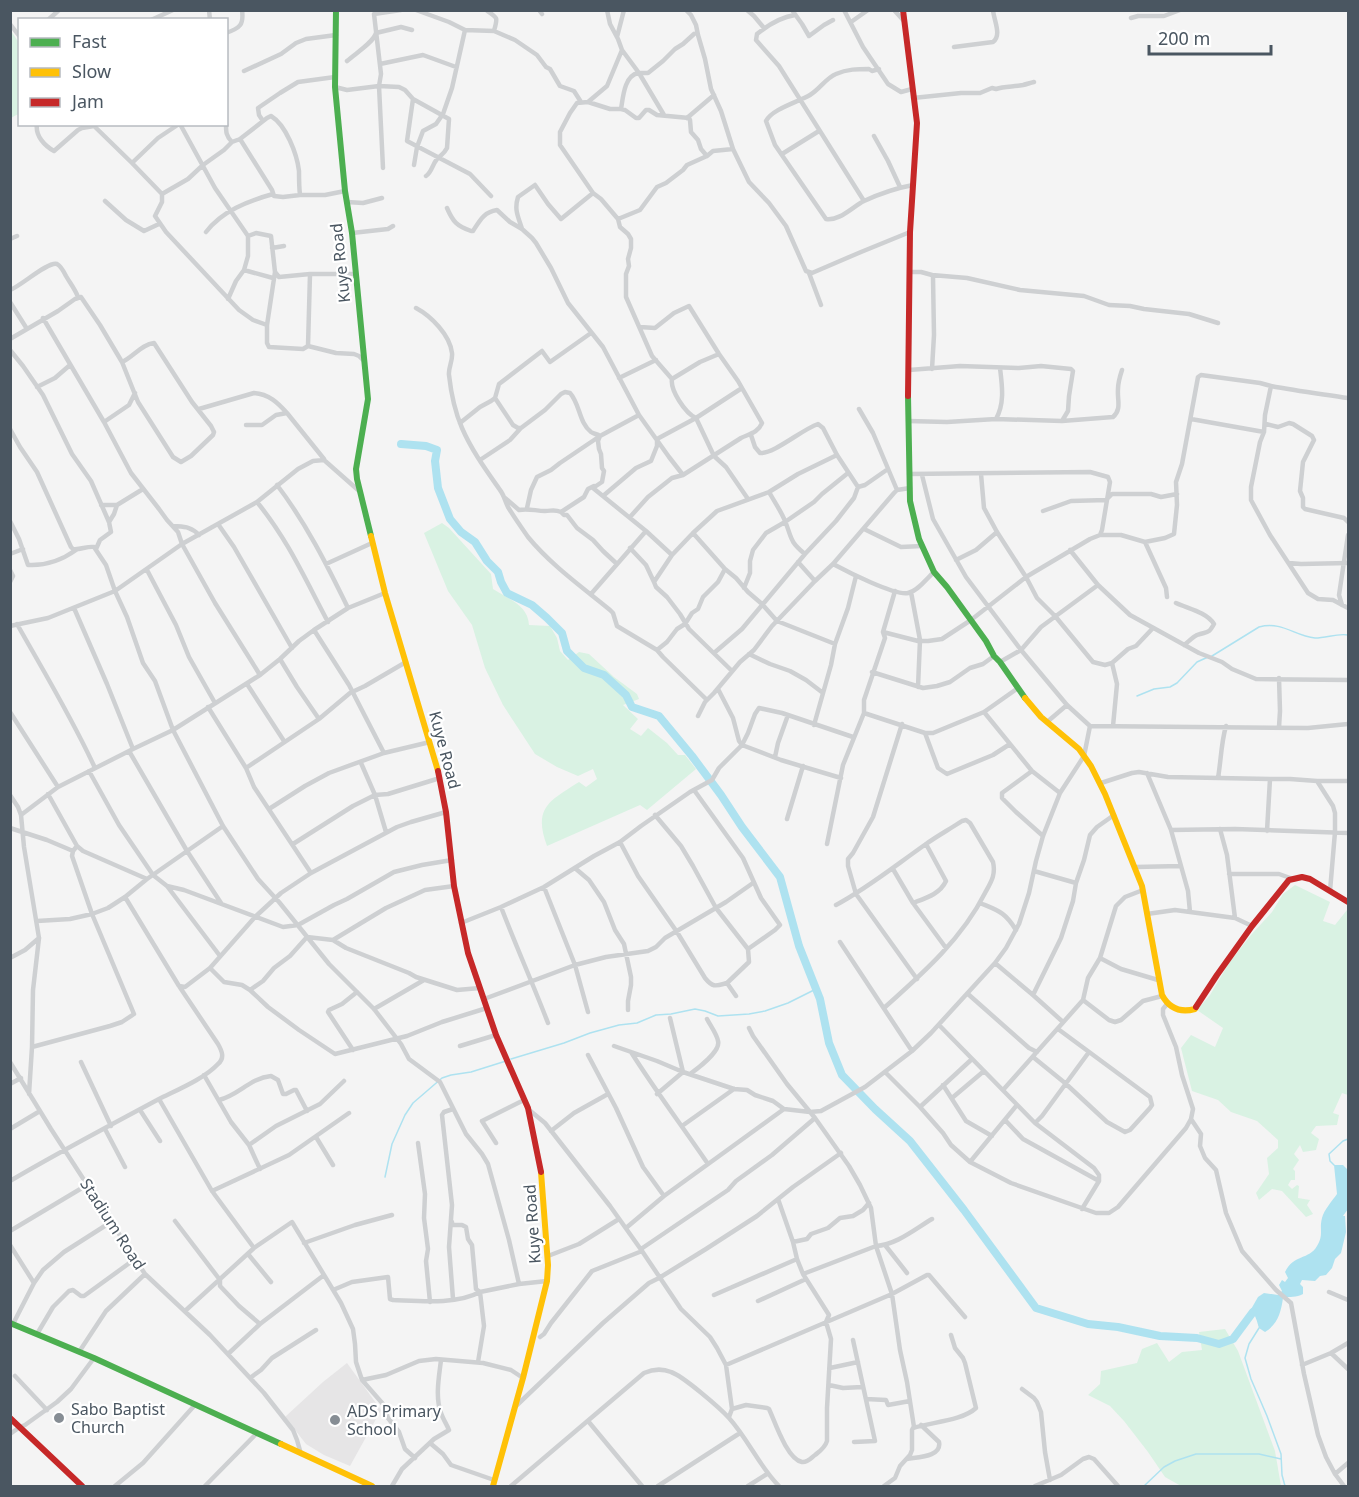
<svg xmlns="http://www.w3.org/2000/svg" width="1359" height="1497" font-family="'Noto Sans',sans-serif">
	<style>
		.education { fill: #e6e5e6 }
		.green { fill: #d9f2e3 }
		.water { fill: #aee2f0 }
		.lines { fill: none; stroke-linecap: round; stroke-linejoin: round }
		.stream { stroke: #aee2f0; stroke-width: 1.5 }
		.river { stroke: #aee2f0; stroke-width: 8 }
		.street { stroke: #ced0d2; stroke-width: 4.5 }
		.fast { stroke: #4caf50; stroke-width: 6 }
		.slow { stroke: #ffc107; stroke-width: 6 }
		.jam { stroke: #c62828; stroke-width: 6 }
		.poi-dot { fill: #868d94; stroke: #fff; stroke-width: 2 }
		.labels { text-anchor: middle; stroke-width: 4.5; stroke-linejoin: round; paint-order: stroke }
		.street-label { font-size: 16px; fill: #4a5661; stroke: #fff }
		.poi-label { font-size: 16px; fill: #4a5661; stroke: #fff; text-anchor: start }
	</style>
	<rect width="100%" height="100%" fill="#f4f4f4"/>
	<path class="education" d="M347,1363L381,1410L350,1466L324,1455L306,1444L285,1417L323,1382Z"/>
	<path class="green" d="M11,31L19,43L20,113L11,118Z
		M442,523L449,528L491,574L493,589C508,599 528,605 529,625L550,626L557,638L560,651L568,660L579,652L589,654L614,677L637,694L639,699L623,705L638,719L630,729L641,736L648,728L667,743L678,755H685L696,769L647,810L640,805L547,846C533,808 549,801 579,782L586,787L597,779L593,769L578,776L557,767L535,754L503,705L485,668L472,625L448,591L424,533Z
		M1295,885L1330,902L1323,921L1335,925L1347,910H1348V1095L1342,1093L1333,1113L1339,1115L1337,1125L1316,1126L1311,1133L1319,1139L1316,1150L1303,1152L1300,1145L1294,1154L1299,1160L1293,1169L1295,1171V1180H1291L1288,1185L1292,1189L1297,1185L1299,1186L1298,1198L1310,1200L1307,1205L1313,1214L1306,1217L1282,1191L1272,1189L1259,1200L1256,1193L1269,1174L1267,1158L1278,1148V1140L1257,1121L1231,1112L1218,1100L1192,1091L1181,1048L1191,1035L1215,1047L1223,1028L1197,1010L1210,995L1229,963L1251,935L1272,912L1283,894Z
		M1225,1329L1238,1351L1275,1451L1281,1486H1181L1165,1477L1148,1452L1124,1421L1110,1406L1088,1395L1100,1384L1101,1371L1137,1363L1142,1349L1157,1343L1169,1362L1182,1352L1202,1350L1199,1332Z"/>
	<path class="water" d="M1334,1165H1343L1348,1170L1347,1177L1348,1180V1209L1343,1216H1345L1346,1232L1341,1253L1335,1259L1332,1268L1326,1275L1320,1276L1315,1281L1302,1280L1300,1284L1303,1287V1294C1296,1298 1290,1296 1283,1298C1281,1312 1278,1324 1265,1332L1259,1328C1257,1322 1256,1314 1250,1311L1258,1297L1264,1293L1278,1295L1282,1291L1279,1285L1282,1280L1285,1282L1288,1278L1285,1272C1294,1254 1309,1260 1317,1246C1324,1235 1319,1229 1322,1218C1324,1210 1332,1201 1337,1194Z"/>
	<g class="lines">
		<path class="stream" d="M1212,656L1259,627C1283,621 1294,636 1315,638C1327,638 1337,633 1348,635
			M1137,696L1154,689L1170,687L1177,683L1197,662L1208,657
			M511,1059L564,1043L590,1033L619,1025L637,1023L656,1015L671,1014L695,1009L705,1011L718,1016L749,1014L765,1011L788,1003L816,989
			M1334,1165L1330,1161L1329,1154L1343,1141L1348,1139
			M385,1177L392,1144L405,1115L413,1103L442,1078L451,1075L471,1072L506,1061
			M1259,1328L1249,1344L1245,1358L1251,1379L1267,1416L1281,1454L1282,1475L1285,1486
			M1144,1486L1164,1467L1175,1461L1196,1454H1259L1281,1459"/>
		<path class="river" d="M401,444L426,446L437,450L435,461L438,488L450,519L461,532L475,542L487,561L498,572L501,582L507,593L532,605L547,618L562,633L567,651L584,668L604,675L626,695L632,707L659,716L692,756L721,795L742,827L780,877L799,946L820,999L829,1043L842,1075L875,1109L910,1141L964,1210L1036,1308L1088,1324L1118,1327L1160,1336L1197,1338L1219,1344L1233,1339L1253,1312"/>
		<path class="street" d="M209,10L210,20
			M416,10L449,22L465,30L494,31L515,40L537,55L546,67L550,69L560,86L574,91L581,102
			M486,10C498,18 498,17 494,31
			M539,10L542,14
			M607,10L610,24L618,39L622,50L639,73L664,115
			M686,10L691,15L696,25L698,35L705,59L711,89L721,111L733,149L749,182L769,203L786,226L806,271L812,273L861,252L910,232
			M747,10L754,16L764,28
			M792,10L802,24L809,36L824,25L833,20
			M844,10L863,47L888,84L901,92L912,89
			M894,10L904,21
			M795,15C782,17 768,25 757,34L756,40L779,66L864,201
			M1131,18L1138,16H1164L1180,10
			M48,20L59,10
			M151,20L173,10
			M851,22L868,10
			M10,24L20,37
			M226,33C240,28 244,25 242,10
			M617,37L624,10
			M954,47L993,42C1002,35 994,21 993,10
			M347,61C356,53 373,43 376,33L401,27L412,30
			M380,64L423,55L456,67
			M879,69L872,71L869,69C858,69 847,69 836,74C826,78 820,89 810,95C798,102 772,109 766,121L775,145L826,219C840,221 852,207 864,201C879,194 897,188 913,185
			M244,71L281,54L296,43L306,39L336,35
			M335,87L347,90L379,86L399,87L405,90L413,99L449,119L447,148C444,154 441,155 437,159C432,165 432,172 426,176
			M913,98L961,93H980L992,88L996,89C1005,86 1014,87 1023,85C1027,84 1030,83 1034,82
			M413,99L407,141L470,174L491,196
			M588,102L607,86L622,50
			M621,109C623,98 624,76 638,73C639,73 647,73 648,73L663,61L675,49L683,44L694,34
			M687,118L714,95
			M263,121L259,115L258,108L280,93L298,82L335,77
			M37,124C35,136 45,146 54,151L78,130L82,128L94,126
			M92,124L132,163L162,194V202L155,216L166,232L239,310L253,320L267,325V343L269,347L303,349L308,346L336,353L354,354L359,356L364,361
			M180,124L215,188L248,236V256L244,270L236,281L228,299
			M226,124C226,132 226,136 232,142
			M874,136L888,161L900,187
			M240,139L272,190L274,196L283,197L300,195
			M782,154L819,131
			M132,163L158,138L179,124
			M414,165L417,147L423,131L436,124L443,114L452,88L465,30
			M383,168L379,86L381,74L374,14L401,10
			M162,194L188,179L203,165L224,150L232,142L240,139L267,118L271,116C286,125 297,154 299,171C299,179 299,187 300,195H325L345,191
			M105,201L126,220L144,231L159,224
			M347,202L363,203L382,198
			M447,208C453,222 457,226 471,231H473C480,220 484,212 497,210L510,222L522,229L532,238L536,243L551,268L568,303L603,347L639,415L669,457L683,475
			M618,219L601,199L593,193L560,145V132L570,113L577,103L588,102L610,109H621L625,110L636,118H639L646,110H649L657,115L689,118L690,120L691,132L698,140L701,149L707,156
			M522,229C518,216 514,210 518,197L535,185L548,204L561,219L593,193
			M206,232C222,211 248,201 273,194
			M352,233L388,229L393,226
			M248,236L256,233L271,236L275,272L267,325
			M10,239L17,236
			M272,248L284,246
			M244,270L273,278
			M275,272L279,277L310,274H355
			M910,272H921L932,275L933,277L934,335L932,369
			M809,273L821,305
			M932,275L967,278L1020,290L1084,296L1109,305L1130,306L1144,309L1189,314L1218,323
			M10,290C21,286 48,261 57,264C61,266 64,272 66,276C70,283 75,289 78,297
			M10,302L27,329
			M416,308C431,316 450,335 452,353C453,361 448,368 449,375C451,393 455,412 462,428C472,451 486,470 500,490C504,495 505,501 508,507C514,517 521,527 528,537C551,565 582,587 610,610L613,613L617,626L657,650L663,657L707,700
			M43,318L104,422L131,473L159,509L167,520L178,532L182,544L215,603L260,675
			M10,339L58,311L75,299L81,297L100,325L122,362L138,402L173,457L181,462L191,456L213,435L214,432L211,426L192,402L154,343C142,344 133,357 122,362
			M308,346L310,274
			M10,350L23,366L43,395L72,454L91,481L109,522L111,532L100,540L96,549
			M719,354L700,362L672,379L652,356L626,297V274L629,266L628,259L631,248V239L628,234L620,227L618,219L640,210L657,187L666,183L683,170L687,165L707,156L713,151L733,149
			M909,370L960,366L1019,368L1041,366L1071,369L1073,371L1069,396L1068,411L1062,421
			M619,378L656,360
			M672,379C670,390 685,413 696,418L714,456L726,467L748,499
			M1271,386C1297,391 1322,394 1348,398
			M37,387L55,378L70,365
			M495,398L513,425L518,428H521L545,410L561,394L565,392L570,393C580,404 579,423 591,432C594,434 597,434 600,436L598,441L599,449L601,454L602,468L604,471L602,482L593,488L646,531L672,555
			M199,409L254,393C269,394 278,403 287,413
			M859,409L873,433L897,490
			M996,419C1005,403 1002,385 1000,368
			M1191,419L1264,432
			M908,421L947,422L996,419L1062,421L1113,417C1122,409 1117,400 1118,389C1118,383 1120,376 1122,370
			M104,422L129,405L135,393
			M460,423L480,407L491,401L495,398L499,384L542,351L550,362L591,333
			M1266,424L1278,427L1289,423L1293,424L1312,436L1314,440L1303,462L1300,491L1303,498V507L1305,509L1344,518L1348,522
			M246,425H262L276,415L287,413L324,459
			M10,429L20,447L37,472L71,547L73,549C80,550 87,546 94,547L106,565L115,591L127,617L143,663L155,681L173,730L223,826L258,879L279,902L329,964L374,1009L401,1044L409,1059L440,1082L466,1134L482,1154L488,1164L509,1240L519,1284
			M751,435L755,447L760,453C774,454 801,430 818,424L823,428L837,455L858,487L865,485L888,469
			M480,460L510,440L520,429
			M909,474L1090,472L1108,477L1110,482L1102,530L1100,535
			M981,474L984,508L997,532L1026,577L1037,598L1055,616L1093,662L1105,665L1112,663L1128,649L1136,646L1153,628
			M922,475L933,519L966,577L1021,650L1067,705L1090,726L1308,728L1348,724
			M277,485C306,523 327,565 348,608
			M769,492C774,501 781,511 785,521C792,538 789,541 805,554
			M603,496L636,468L651,461L657,446V439L696,418L742,388
			M505,498L519,510C528,508 536,511 545,511C552,511 554,509 561,512L584,497L588,489L594,486
			M257,502C288,540 305,579 328,622
			M101,505H117
			M527,508L531,490L537,477L551,470L560,463L600,436L639,415
			M1043,511L1071,501L1106,500L1112,494H1151L1161,497L1177,494
			M561,512L564,515H567L577,528L593,540L603,551L617,564
			M630,517L648,497L672,478L683,475L741,438C749,434 758,433 762,423L738,381L719,354L689,306L674,313L655,328L640,327
			M10,521L19,539L28,565C46,566 62,560 76,550
			M109,522L114,514L117,505L143,489
			M218,524L234,547L292,648
			M173,526C183,527 191,526 199,535
			M864,529L901,547L922,546
			M693,533L725,569L736,578L748,592L762,604L777,621L835,644
			M1145,542L1166,588L1167,597
			M630,548L646,565L654,582
			M1070,550L1098,585L1130,615L1199,653L1222,662L1232,669L1256,679L1348,680
			M10,554L23,549
			M956,560L976,550L997,532
			M798,562L815,581
			M1289,563L1301,564L1348,563
			M326,564L372,543
			M833,564C846,571 895,596 908,593C918,591 927,578 934,572
			M10,570L13,576L10,582
			M147,570L176,625L189,657L215,703
			M744,588L750,573V561L753,550L766,533L785,522L814,502L822,494L848,473
			M911,592L920,640L918,687
			M591,594L646,531
			M1176,603C1189,609 1206,612 1214,624C1208,635 1207,631 1197,635C1193,637 1188,642 1184,645
			M1342,605L1339,595L1348,535
			M74,608L107,684L133,749
			M17,624C44,672 72,718 95,768
			M10,626L48,618L115,591L182,544L257,502L298,469L313,461L324,460L358,490
			M314,630L349,685L384,753
			M883,632L918,641H928L942,639L971,620L1026,577L1090,539L1100,535H1121L1145,542L1165,538L1174,534L1177,505L1176,482L1182,464L1198,377L1201,375L1260,383L1271,386L1265,415L1264,432L1260,442L1251,487V500L1270,535L1308,593L1318,599L1333,600L1348,608
			M657,650L667,642L677,629L685,624L692,613L698,609L703,597L718,582L725,569
			M714,653L742,629L805,554L836,521L854,498L858,487
			M749,654L770,664L790,671L806,680L823,693
			M280,659L297,687L319,719
			M1000,662L1021,650L1041,627L1098,585
			M1112,663L1117,684L1113,726
			M732,671L689,629L680,614L667,597L656,587L654,582L672,555L693,533L717,511L769,492L798,474L837,455
			M872,672L923,688L937,686L950,682L970,668L983,664L994,656
			M1279,678L1280,711L1279,727
			M247,684L284,741
			M718,689L733,718L739,741L742,745L781,760L841,778
			M208,707L246,768L254,787L311,873
			M10,712L58,787
			M984,712L1032,771L1060,793
			M864,713L925,733H933L984,712L1018,688
			M698,716L705,702L714,693L740,662L754,650L772,626L815,581L833,564L894,493L897,490L910,488
			M1047,722L1067,705
			M902,724L873,817L853,853L848,859V866L856,894L917,979
			M814,725L831,665L835,644L848,608L856,576
			M925,733L938,768L947,774L993,755L1010,744
			M129,751L187,851L221,903
			M775,757L778,743L788,715
			M361,763L375,795L386,832
			M246,768L319,719L350,693L365,686L406,662
			M89,771L119,825L153,875L167,886L220,956
			M1032,771L1002,793V798L1016,812L1043,836
			M1147,773L1171,830L1188,891L1190,912
			M1218,778C1221,761 1221,743 1226,726
			M1317,781L1333,806L1335,813V832L1330,891
			M1101,783L1132,773L1139,772L1168,777L1270,779H1290L1317,781H1348
			M694,790L743,858L761,898L780,925L775,930L748,949
			M48,794L77,846L83,851L147,879
			M10,795L18,807L21,815L24,847L39,938L33,990L32,1047L29,1094
			M269,809L305,786L329,773L384,753L430,742
			M21,815L58,787L133,749L173,730L260,675L280,659L299,641L314,630L348,608L385,593
			M655,815L681,846L693,866L716,908L748,949L749,962L727,983
			M787,819L803,766
			M10,828L47,840L73,851
			M1220,829L1227,855L1235,918L1252,926
			M1171,830L1235,829L1348,833
			M1267,831L1270,779
			M620,842L638,876L677,932L705,978C713,988 716,986 727,983L736,996
			M293,844L353,806L375,795L388,794L440,778
			M827,844L843,765L864,713V700L885,638L883,632L895,591
			M1136,867L1180,866
			M576,869L589,880L604,902L615,930L624,944L631,977V985L628,1001V1010
			M893,869L913,903L946,948
			M1034,871L1076,883
			M1229,874H1279L1293,879
			M167,886L184,890L283,927L298,925L334,905L347,899L394,872L422,865L452,860
			M544,887L575,965L588,1012
			M913,903C926,898 940,894 946,881L926,844
			M980,903C999,911 1005,912 1016,930
			M836,905C868,888 896,865 926,844C937,836 950,829 962,821L966,820L970,823L993,862C996,875 991,882 985,893C962,939 922,974 884,1008
			M501,907C516,946 533,984 548,1023
			M1147,914L1175,910L1235,918
			M37,921L70,919L92,914L108,908L125,897L147,879L223,826
			M461,923L501,907L544,887L594,856L620,842L641,826L690,792L712,780L719,768L742,745L748,733L755,714L759,708L782,713L853,737
			M333,940L386,908L425,890L454,886
			M840,942L912,1051
			M10,958L25,950L39,938
			M1100,958L1121,969L1158,980
			M995,963L1033,995L1063,1022
			M210,968L224,982L242,985L250,990L268,1007L299,1030L335,1054L407,1036L442,1022L487,1008
			M179,986L185,987L210,968L255,917L281,893L311,873L397,827L411,822L446,812
			M250,990L263,981L274,968L290,956L307,937L333,940L346,948L409,973L416,977L457,990L480,988
			M968,994L1029,1048L1037,1052
			M1033,995L1061,938L1073,901L1076,883L1084,860L1090,835L1097,827L1114,815
			M484,999L575,965L606,957L648,951L656,947L665,938L726,902L753,883
			M1083,1000L1109,1020L1115,1022L1121,1020L1143,1001L1162,996
			M374,1009L424,980
			M939,1025L1035,1123L1094,1168L1099,1175V1181L1082,1209
			M749,1028L753,1036L787,1084L815,1118L849,1166L860,1185L871,1208L876,1246L892,1294L900,1350L907,1382L914,1427
			M460,1046L496,1035
			M614,1046L657,1061L683,1072L734,1089L747,1090L755,1095L773,1101L784,1109
			M32,1047L110,1026L122,1022L134,1014L92,914L72,856L73,851L77,846
			M353,1050L328,1012L329,1010L342,1004L357,992
			M631,1052C655,1090 682,1126 708,1164
			M588,1055L616,1108L643,1167L664,1196
			M1033,1057L1065,1083L1107,1122L1125,1132L1130,1130L1150,1108L1152,1105L1150,1097L1058,1029
			M10,1062L51,1129L145,1274L210,1335L264,1393L293,1430L297,1440L301,1454
			M81,1062L111,1126
			M885,1072L920,1107L943,1133L951,1145L970,1162L1011,1183L1096,1213H1109L1118,1207L1186,1128L1191,1119L1193,1109L1182,1075L1176,1047L1163,1015V1009L1167,1004
			M690,1074C697,1069 721,1051 718,1041C717,1034 710,1025 707,1019
			M204,1075L231,1122L249,1145L260,1169
			M10,1084L21,1078
			M943,1085L966,1121L992,1136
			M1003,1090L1083,1000L1088,978L1100,958L1116,906L1125,897L1143,890
			M657,1094L683,1072L670,1018
			M952,1098L984,1071
			M159,1099L212,1191L254,1248
			M219,1100C239,1095 250,1078 271,1076L278,1080L283,1094H286L294,1090H296L307,1111
			M920,1107L972,1059
			M453,1109L444,1112L442,1115L452,1205L449,1247L453,1299
			M528,1109L545,1123L610,1206L642,1251L681,1309L710,1337L717,1348L726,1365L732,1409L729,1417
			M140,1110L160,1141
			M1191,1119L1201,1134L1200,1146L1205,1158L1216,1170L1226,1213L1242,1251L1276,1290L1291,1303L1304,1374L1318,1435L1326,1457L1335,1474L1344,1486
			M1005,1120L1023,1139L1099,1181
			M1035,1123L1042,1116L1089,1052
			M682,1126L734,1089
			M10,1129L40,1111
			M105,1129L125,1167
			M551,1131L574,1113L608,1094
			M316,1137L333,1165
			M418,1143L425,1194L424,1218L428,1249L426,1261L430,1302
			M496,1143L482,1121L524,1100
			M249,1145L276,1126L320,1104L344,1081
			M970,1162L1017,1105
			M10,1181C59,1152 109,1126 159,1099C177,1090 204,1079 218,1064C225,1058 222,1051 218,1044L179,986L125,897
			M212,1191L289,1155L349,1113
			M175,1221L220,1280V1286L239,1306L260,1324
			M452,1222V1225H462L466,1227L468,1239L472,1245L476,1289L480,1292L484,1326L478,1362
			M626,1228L664,1196L784,1109L810,1112L821,1111L865,1087L912,1051L931,1033L995,963L1006,948L1019,924L1029,893L1036,861L1043,836L1060,793L1084,756L1090,726
			M10,1231L87,1185
			M793,1242L807,1239L811,1234L828,1228L840,1218L853,1216L863,1210L869,1203
			M304,1243L355,1225L392,1215
			M10,1245L34,1283
			M885,1245L907,1273
			M641,1249L728,1190L736,1181L772,1155L815,1118
			M248,1254L271,1282
			M548,1256L579,1244L619,1219
			M803,1274L876,1246C896,1245 915,1229 932,1219
			M333,1290L352,1282L388,1277L390,1299L393,1300C419,1301 456,1305 480,1292L519,1284L547,1281
			M1329,1292L1348,1300
			M714,1295L797,1259
			M758,1301L806,1279
			M185,1311L254,1248L292,1222L341,1303L353,1329L355,1344L356,1362L362,1380L383,1404L388,1418L399,1432L405,1449L415,1458
			M13,1324L34,1283L43,1270L64,1252L111,1222
			M37,1334L53,1307L69,1291L73,1290L81,1296H84L135,1259
			M540,1337L544,1334L551,1323L592,1271L642,1251
			M853,1340L875,1441L854,1442
			M79,1352L106,1311L145,1274
			M1331,1353L1348,1369
			M228,1354L260,1324L324,1275
			M726,1365L892,1294L927,1275H929L965,1317
			M1302,1365L1331,1353L1348,1343
			M830,1368L858,1362
			M15,1376L47,1410
			M250,1378L261,1370L272,1358L316,1330
			M362,1380L386,1375L419,1361L436,1359L483,1363L511,1370L523,1378
			M829,1385L843,1388L862,1387
			M1022,1389L1034,1398L1037,1402L1041,1412L1045,1452L1050,1480
			M866,1399L886,1400L888,1405L910,1401
			M516,1406L603,1323L649,1283L659,1278L706,1249L757,1216L793,1187L841,1153
			M732,1409L746,1405L767,1408L769,1409C775,1422 787,1459 802,1462C807,1463 811,1458 815,1455C820,1451 825,1448 827,1441V1408L831,1339L826,1322L829,1315L803,1274L797,1259L793,1242L778,1199
			M588,1421L642,1486
			M10,1434L20,1427L25,1425L57,1402L71,1389L94,1358
			M430,1443L443,1454L451,1465L494,1480
			M907,1459C918,1457 942,1457 939,1442L921,1425
			M1335,1474L1348,1463
			M115,1486L143,1463L194,1406
			M205,1486L256,1434
			M392,1486L402,1469L434,1439L449,1430C447,1425 443,1419 441,1413C435,1397 439,1377 441,1360
			M511,1486L644,1373C653,1369 661,1368 671,1372C683,1376 720,1408 729,1418C748,1439 759,1466 779,1486
			M658,1486L740,1433
			M748,1486L767,1474
			M884,1486L895,1478L900,1466L910,1455L912,1450V1430L913,1428C931,1422 962,1421 976,1408L965,1363L963,1358L955,1348L951,1335
			M1035,1486L1061,1475L1083,1459L1089,1457L1094,1459L1118,1486"/>
		<path class="fast" d="M336,10L335,87L345,191L352,233L368,399L356,469L357,479L371,536
			M908,396L910,501L919,539L934,572L947,587L986,641L994,656L1000,662L1025,698
			M10,1323L94,1358L281,1444"/>
		<path class="slow" d="M371,536L385,593L438,771
			M1025,698L1041,717L1079,749L1091,766L1105,794L1142,886L1162,995C1169,1008 1180,1013 1195,1009L1196,1007
			M281,1444L372,1486
			M493,1486L523,1378L547,1281L548,1265L541,1172"/>
		<path class="jam" d="M903,10L917,123L910,232L908,396
			M438,771L446,812L454,886L468,953L496,1035L528,1108L541,1172
			M1196,1007L1217,975L1252,926L1289,880L1302,877L1310,879L1348,902
			M10,1418L82,1486"/>
	</g>
	<g class="poi-dot">
		<circle cx="59" cy="1418" r="6"/>
		<circle cx="335" cy="1420" r="6"/>
	</g>
	<g class="labels">
		<g class="street-label">
			<text transform="translate(340 263) rotate(-96)" y="6">Kuye Road</text>
			<text transform="translate(445 750) rotate(75)" y="6">Kuye Road</text>
			<text transform="translate(113 1224) rotate(57)" y="6">Stadium Road</text>
			<text transform="translate(532 1224) rotate(-94)" y="6">Kuye Road</text>
		</g>
		<g class="poi-label">
			<text x="71" y="1415">Sabo Baptist<tspan x="71" dy="18">Church</tspan></text>
			<text x="347" y="1417">ADS Primary<tspan x="347" dy="18">School</tspan></text>
		</g>
	</g>
	<rect width="1359" height="1497" fill="none" stroke="#4a5661" stroke-width="24"/>
	<rect x="18" y="18" width="210" height="108" fill="#ffffff" stroke="#b7bbc0" stroke-width="1.5"/>
	<rect x="30" y="38" width="30" height="9" fill="#4caf50" stroke="#b7bbc0" stroke-width="1.5"/>
	<text x="72" y="48" font-size="18" fill="#4a5661">Fast</text>
	<rect x="30" y="68" width="30" height="9" fill="#ffc107" stroke="#b7bbc0" stroke-width="1.5"/>
	<text x="72" y="78" font-size="18" fill="#4a5661">Slow</text>
	<rect x="30" y="98" width="30" height="9" fill="#c62828" stroke="#b7bbc0" stroke-width="1.5"/>
	<text x="72" y="108" font-size="18" fill="#4a5661">Jam</text>
	<path d="M1149 45v9h122v-9" fill="none" stroke="#4a5661" stroke-width="3"/>
	<text x="1158" y="45" font-size="18" fill="#4a5661" stroke="#ffffff" stroke-width="4.5" paint-order="stroke">200 m</text>
</svg>
